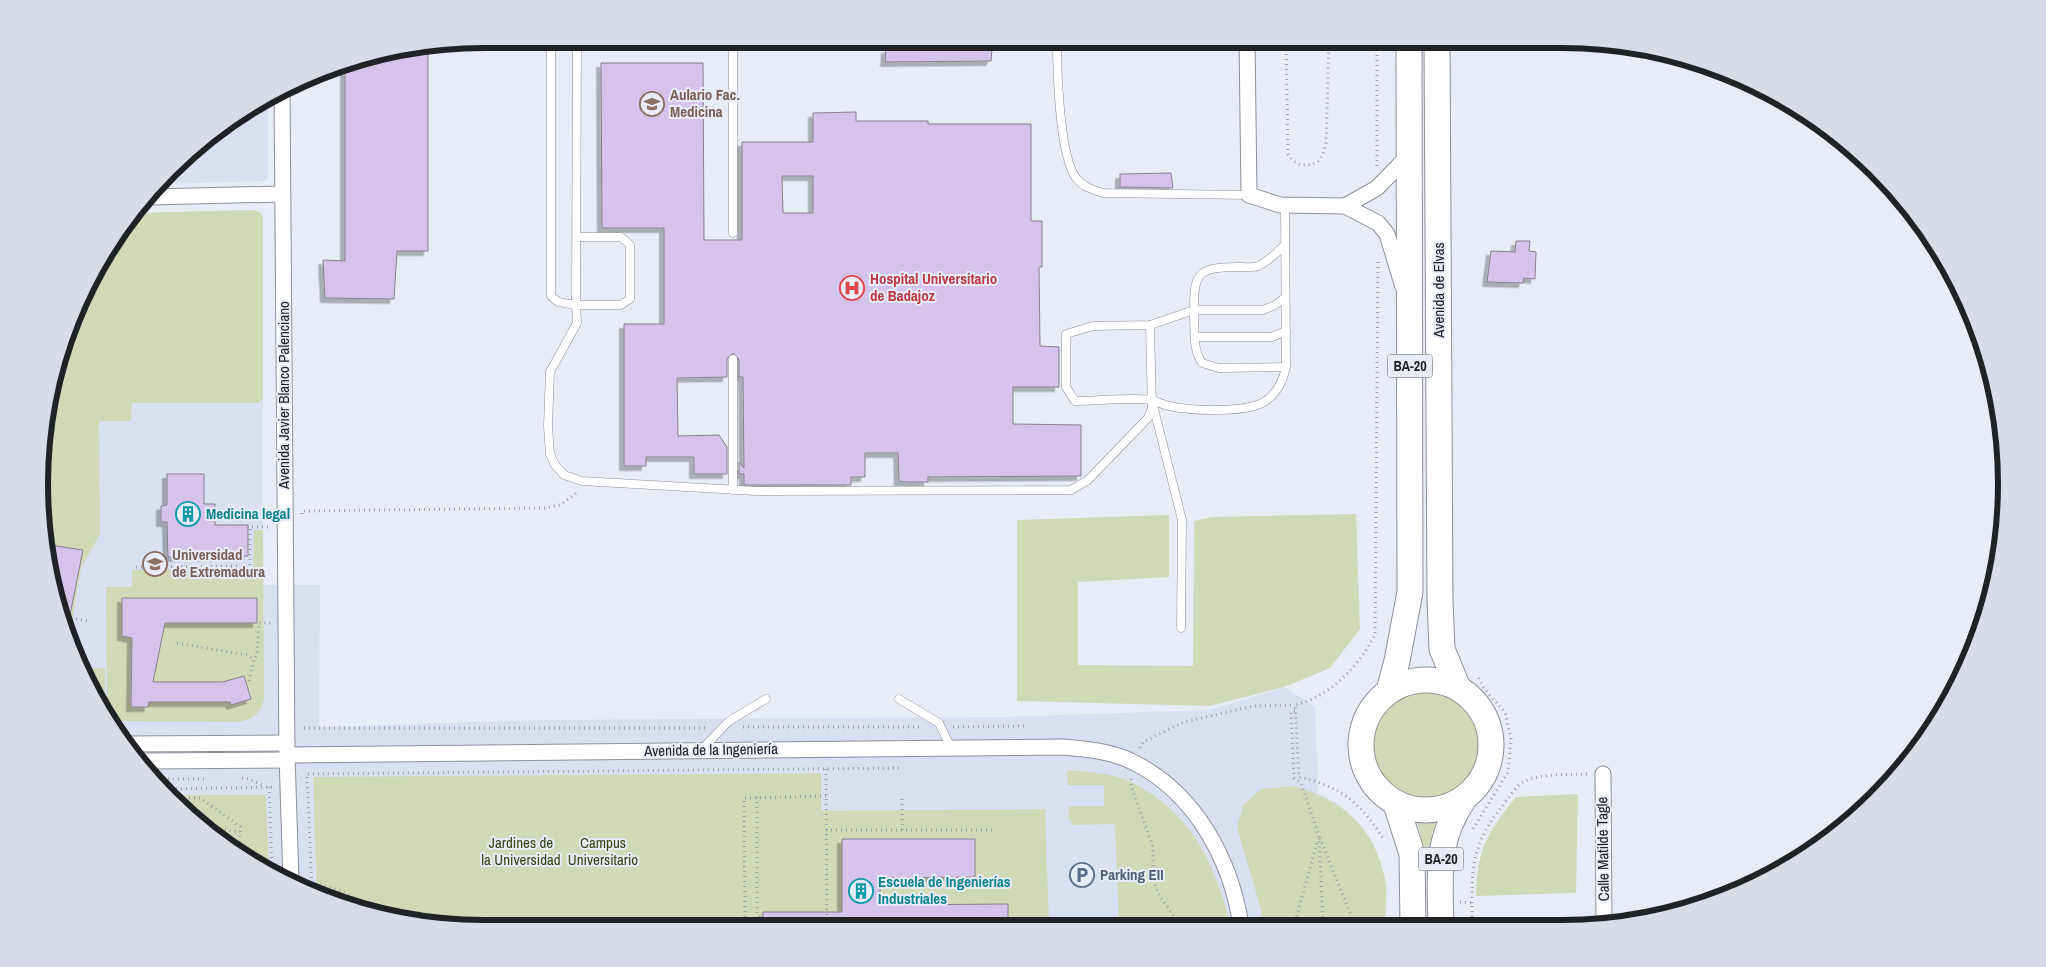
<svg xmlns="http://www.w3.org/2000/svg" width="2046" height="967" viewBox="0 0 2046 967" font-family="'Archivo Narrow',sans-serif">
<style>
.built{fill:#d8e0f1}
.green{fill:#d2d9b7}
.building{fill:#d6c3ec;stroke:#85818a;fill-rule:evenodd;filter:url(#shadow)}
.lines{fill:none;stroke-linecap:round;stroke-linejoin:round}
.service-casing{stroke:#8c909a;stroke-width:9}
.minor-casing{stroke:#8c909a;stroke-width:17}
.trunk-casing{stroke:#8c909a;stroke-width:27}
.path{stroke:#9ca0a8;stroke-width:3;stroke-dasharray:1 4;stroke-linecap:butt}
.service{stroke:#fff;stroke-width:8}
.minor{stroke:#fff;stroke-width:15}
.trunk{stroke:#fff;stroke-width:25}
.labels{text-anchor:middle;stroke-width:4;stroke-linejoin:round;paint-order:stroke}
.shield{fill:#e7ecf7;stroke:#5c5f65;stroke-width:1}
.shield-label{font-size:14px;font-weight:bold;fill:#202226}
.education-label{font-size:15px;font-weight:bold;fill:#785e54;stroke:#e7ecf7;text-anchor:start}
.health-label{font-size:15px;font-weight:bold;fill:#be3a42;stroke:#e7ecf7;text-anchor:start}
.street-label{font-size:15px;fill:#202226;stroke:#e7ecf7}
.culture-label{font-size:15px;font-weight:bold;fill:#0d838f;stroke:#e7ecf7;text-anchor:start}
.park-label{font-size:15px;fill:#39400e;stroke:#e7ecf7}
.service-label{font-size:15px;font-weight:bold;fill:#4e5e75;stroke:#e7ecf7;text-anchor:start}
.rim{fill:none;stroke:#202226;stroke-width:6}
</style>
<defs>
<filter id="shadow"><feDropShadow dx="-4.5" dy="4.5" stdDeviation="0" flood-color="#0004"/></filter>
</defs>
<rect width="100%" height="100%" fill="#e7ecf7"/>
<g class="built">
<path d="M268,95v82l-3,4 -104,3 29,-35z"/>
<path d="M253,210l7,2 3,5v368h57l-1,142 223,-7 463,-3 205,-7 75,-23 30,20 3,86 22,12 24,24 10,16 11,35v45l-902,3 -86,-8 -83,-25 -124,-77 -92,-112 -36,-79 -19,-85 4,-145 51,-136 40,-48z"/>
</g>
<g class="green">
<path d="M253,210l7,2 3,5v181l-5,5h-126l-1,18h-32l1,113 -19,34 -12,72 -7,-13 -19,-85 4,-145 51,-136 40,-48z"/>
<path d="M1356,514l4,115 -30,39 -46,19 -74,19 -193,-5v-181l152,-5v62l-91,5v83l115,1 1,-145 18,-4z"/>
<path d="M254,530h9l1,167c-2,16 -10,22 -25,25l-128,-1 -4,-5 -1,-129h26v-17l121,-1z"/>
<path d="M93,668h12v46l-7,-8 -11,-25z"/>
<circle cx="1427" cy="744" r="54"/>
<path d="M1067,770c21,2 45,3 64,12 62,31 83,81 100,144h-112l-4,-102 -42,1 -5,-8 1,-11h35v-21h-36z"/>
<path d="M821,773v38l224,-2 4,117 -566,2 -86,-8 -80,-24 -4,-119z"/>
<path d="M1293,786c50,14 81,41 92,93 3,14 0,32 0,46l-123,1 -1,-17 -24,-81 6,-23 18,-16z"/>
<path d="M1578,794l-2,99 -100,3c1,-47 11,-63 40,-99z"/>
<path d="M172,795h94l3,72 -79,-49z"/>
<path d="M1437,820l-5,13 -2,37h-8l1,-24 -6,-25z"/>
</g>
<g class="building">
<path d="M428,48v203h-31l-3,48 -69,-1 -2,-38 22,1v-199z"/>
<path d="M886,49l70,-1 36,1 -1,12 -106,1z"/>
<path d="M601,63h102l1,177h38v-98h71v-29l43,-1v9h72v3h103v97h11v46h-3l1,79 19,1v40h-46v37l68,1v51l-153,1v5h-21l-8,-1 -1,-28h-33v24h-14v8h-107v-11h-5v-12l5,6 -1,-91h-4v-18l-6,-6 -6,6v18l-50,1 1,58 41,-1 8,12v27h-33v-17h-48v9h-22v-142h40v-96h-62zM782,176h31v37h-30z"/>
<path d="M1171,173l2,15 -53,-1v-13z"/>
<path d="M1516,241h14l-1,10 7,1 -1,27 -11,-1 -1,5 -36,-1 4,-31 24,1z"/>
<path d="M167,474h37v30h11v21h33v31l-80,1 -1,-35h-6v-16l6,-1z"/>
<path d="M43,544l40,6 -17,85 -4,-8z"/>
<path d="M122,598h135v25h-92l-12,59h70l21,-6 7,23 -20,6 -1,-3h-81l-1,5h-17l1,-69 -10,-2z"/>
<path d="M842,839h133v38l-95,1v27l128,-1v22l-245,1v-15h79z"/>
</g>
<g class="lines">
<defs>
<g id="service">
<path d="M556,39l-5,12v245l7,6 18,3 1,-266"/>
<path d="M733,39v194"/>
<path d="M744,39l254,4c19,4 33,4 51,-4"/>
<path d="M1057,39c0,29 2,116 19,139 7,9 17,12 27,15l146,2"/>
<path d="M577,237h44l9,8v54l-9,6h-45l1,18 -27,49 -2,54 2,28 5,11 9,10 18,6 174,10 315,-1 17,-10 60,-62 4,-10 -2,-83"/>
<path d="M1285,245c-8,7 -16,16 -27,21 -6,2 -14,1 -20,1 -45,0 -44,9 -44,51 1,16 -1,32 8,45l17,5 67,-1"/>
<path d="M1285,298l-10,7 -12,5h-69l-44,15 -57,1 -27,8v53l9,14c23,0 53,-4 76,-1 6,1 12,5 18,6 23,5 76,7 95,-4 13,-8 19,-21 22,-35l-1,-162"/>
<path d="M1195,337h77l14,-6"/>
<path d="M733,359v131"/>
<path d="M1153,405l29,115 -1,108"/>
<path d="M899,699l40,24 12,25"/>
<path d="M701,750l28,-29 37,-22"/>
</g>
<g id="minor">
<path d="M1247,39l2,156 31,10 65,1"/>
<path d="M282,89l5,666 4,126"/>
<path d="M151,197l131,-3"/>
<path d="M1403,287l-16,-53 -9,-11 -33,-17 32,-18 32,-33"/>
<path d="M129,744l158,-1"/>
<path d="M287,755l775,-8c24,2 49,4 71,15 62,31 98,97 108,164"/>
<path d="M144,761l143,-1"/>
<path d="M1603,774l1,150"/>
</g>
<g id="trunk">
<path d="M1437,39l3,562 2,48 16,39"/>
<circle cx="1426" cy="745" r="65"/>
<path d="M1389,691l8,-30 13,-69 -1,-553"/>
<path d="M1396,804l16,50 1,71"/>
<path d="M1441,925c-1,-47 -6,-85 23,-126"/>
</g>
</defs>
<use href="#service" class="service-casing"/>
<use href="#minor" class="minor-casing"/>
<use href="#trunk" class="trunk-casing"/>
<g class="path">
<path d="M1286,39l2,115c8,13 17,13 30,8l5,-8 3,-11 3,-104"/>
<path d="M1377,166v-127"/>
<path d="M1378,262l-3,373c-17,32 -44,61 -80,70l4,72c42,9 63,27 85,63"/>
<path d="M302,514v-3l243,-3 15,-3 18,-13"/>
<path d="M136,567l114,-1v-39h22"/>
<path d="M71,618l17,3"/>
<path d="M177,643l70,12 7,4"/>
<path d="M249,681l5,-22 3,-4 2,-32h12"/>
<path d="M1295,711l-4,1 3,66 7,5 18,53 4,89"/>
<path d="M743,727h179"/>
<path d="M953,727l73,-1"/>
<path d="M304,728h403"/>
<path d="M1140,748l3,-6 41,-20 70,-16 41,-1"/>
<path d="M826,769l1,158"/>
<path d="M242,778l7,1 15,7"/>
<path d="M158,779h47"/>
<path d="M1131,779v7l22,61v32l6,16 22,31"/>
<path d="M269,787l3,82"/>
<path d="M166,789l107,-2"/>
<path d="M757,797v130"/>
<path d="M174,798h26l41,29 -3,20"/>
<path d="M205,827l35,5"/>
<path d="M1473,829l35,-57 3,-33 -6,-27 -20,-22 -8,-15"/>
<path d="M826,830h167"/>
<path d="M902,830v-35"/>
<path d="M1320,838l30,75 2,12"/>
<path d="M310,883c21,4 48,11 62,29"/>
<path d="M312,893l-5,-119 595,-6"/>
<path d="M1460,902l12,1v22"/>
<path d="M1472,903c-1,-47 6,-67 35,-103 5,-7 11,-16 18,-19 19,-8 42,-6 62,-7"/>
<path d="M1294,926l24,-87"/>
<path d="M745,927l-1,-129 82,-2"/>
</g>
<use href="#service" class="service"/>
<use href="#minor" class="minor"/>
<use href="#trunk" class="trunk"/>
</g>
<defs>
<symbol id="university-ring" viewBox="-11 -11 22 22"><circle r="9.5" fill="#e7ecf7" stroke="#8d6e63" stroke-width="1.5"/><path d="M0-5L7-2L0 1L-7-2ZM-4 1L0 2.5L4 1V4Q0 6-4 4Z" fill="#8d6e63"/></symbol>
<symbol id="hospital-ring" viewBox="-11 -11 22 22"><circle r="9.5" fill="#e7ecf7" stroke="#e0444e" stroke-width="1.5"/><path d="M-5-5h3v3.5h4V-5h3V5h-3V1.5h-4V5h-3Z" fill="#e0444e"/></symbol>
<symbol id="building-ring" viewBox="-11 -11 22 22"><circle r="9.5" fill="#e7ecf7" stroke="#0f9aa8" stroke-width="1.5"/><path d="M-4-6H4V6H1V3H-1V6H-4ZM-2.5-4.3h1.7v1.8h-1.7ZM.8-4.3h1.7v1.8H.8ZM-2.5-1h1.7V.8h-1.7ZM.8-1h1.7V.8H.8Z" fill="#0f9aa8"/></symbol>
<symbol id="parking-ring" viewBox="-11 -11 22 22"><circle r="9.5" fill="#e7ecf7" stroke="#5c6f8a" stroke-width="1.5"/><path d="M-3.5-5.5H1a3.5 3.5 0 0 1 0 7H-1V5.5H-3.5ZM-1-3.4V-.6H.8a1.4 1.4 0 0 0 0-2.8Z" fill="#5c6f8a"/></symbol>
</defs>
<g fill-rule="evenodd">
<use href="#university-ring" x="638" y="90" width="28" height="28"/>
<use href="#hospital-ring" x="838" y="274" width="28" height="28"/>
<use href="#building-ring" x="174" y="500" width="28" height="28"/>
<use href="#university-ring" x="141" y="550" width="28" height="28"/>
<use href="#parking-ring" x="1068" y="861" width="28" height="28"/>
<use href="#building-ring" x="847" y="877" width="28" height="28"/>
</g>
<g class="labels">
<g class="shield">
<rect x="1387.5" y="354.5" width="45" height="23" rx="4"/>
<rect x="1418.5" y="847.5" width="45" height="23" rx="4"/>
</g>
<g class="shield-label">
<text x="1410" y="371">BA-20</text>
<text x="1441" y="864">BA-20</text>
</g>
<g class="education-label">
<text x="670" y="100">Aulario Fac.<tspan x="670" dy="17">Medicina</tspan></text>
<text x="172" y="560">Universidad<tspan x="172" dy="17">de Extremadura</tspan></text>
</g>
<g class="health-label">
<text x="870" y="284">Hospital Universitario<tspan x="870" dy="17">de Badajoz</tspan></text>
</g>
<g class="street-label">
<text transform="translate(1439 290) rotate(-90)" y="5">Avenida de Elvas</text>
<text transform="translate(284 395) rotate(-90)" y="5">Avenida Javier Blanco Palenciano</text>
<text transform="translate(711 750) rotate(-1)" y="5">Avenida de la Ingeniería</text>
<text transform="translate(1603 849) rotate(-91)" y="5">Calle Matilde Tagle</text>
</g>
<g class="culture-label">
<text x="206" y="519">Medicina legal</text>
<text x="878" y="887">Escuela de Ingenierías<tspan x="878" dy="17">Industriales</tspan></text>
</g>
<g class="park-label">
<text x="521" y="848">Jardines de<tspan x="521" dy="17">la Universidad</tspan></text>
<text x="603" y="848">Campus<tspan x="603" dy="17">Universitario</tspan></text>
</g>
<g class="service-label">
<text x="1100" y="880">Parking EII</text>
</g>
</g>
<path d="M0 0H2046V967H0ZM484 48H1562A436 436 0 0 1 1998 484V484A436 436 0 0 1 1562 920H484A436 436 0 0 1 48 484V484A436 436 0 0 1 484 48Z" fill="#d7dce6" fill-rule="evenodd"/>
<path class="rim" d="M484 48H1562A436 436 0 0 1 1998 484V484A436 436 0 0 1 1562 920H484A436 436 0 0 1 48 484V484A436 436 0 0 1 484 48Z"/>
</svg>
